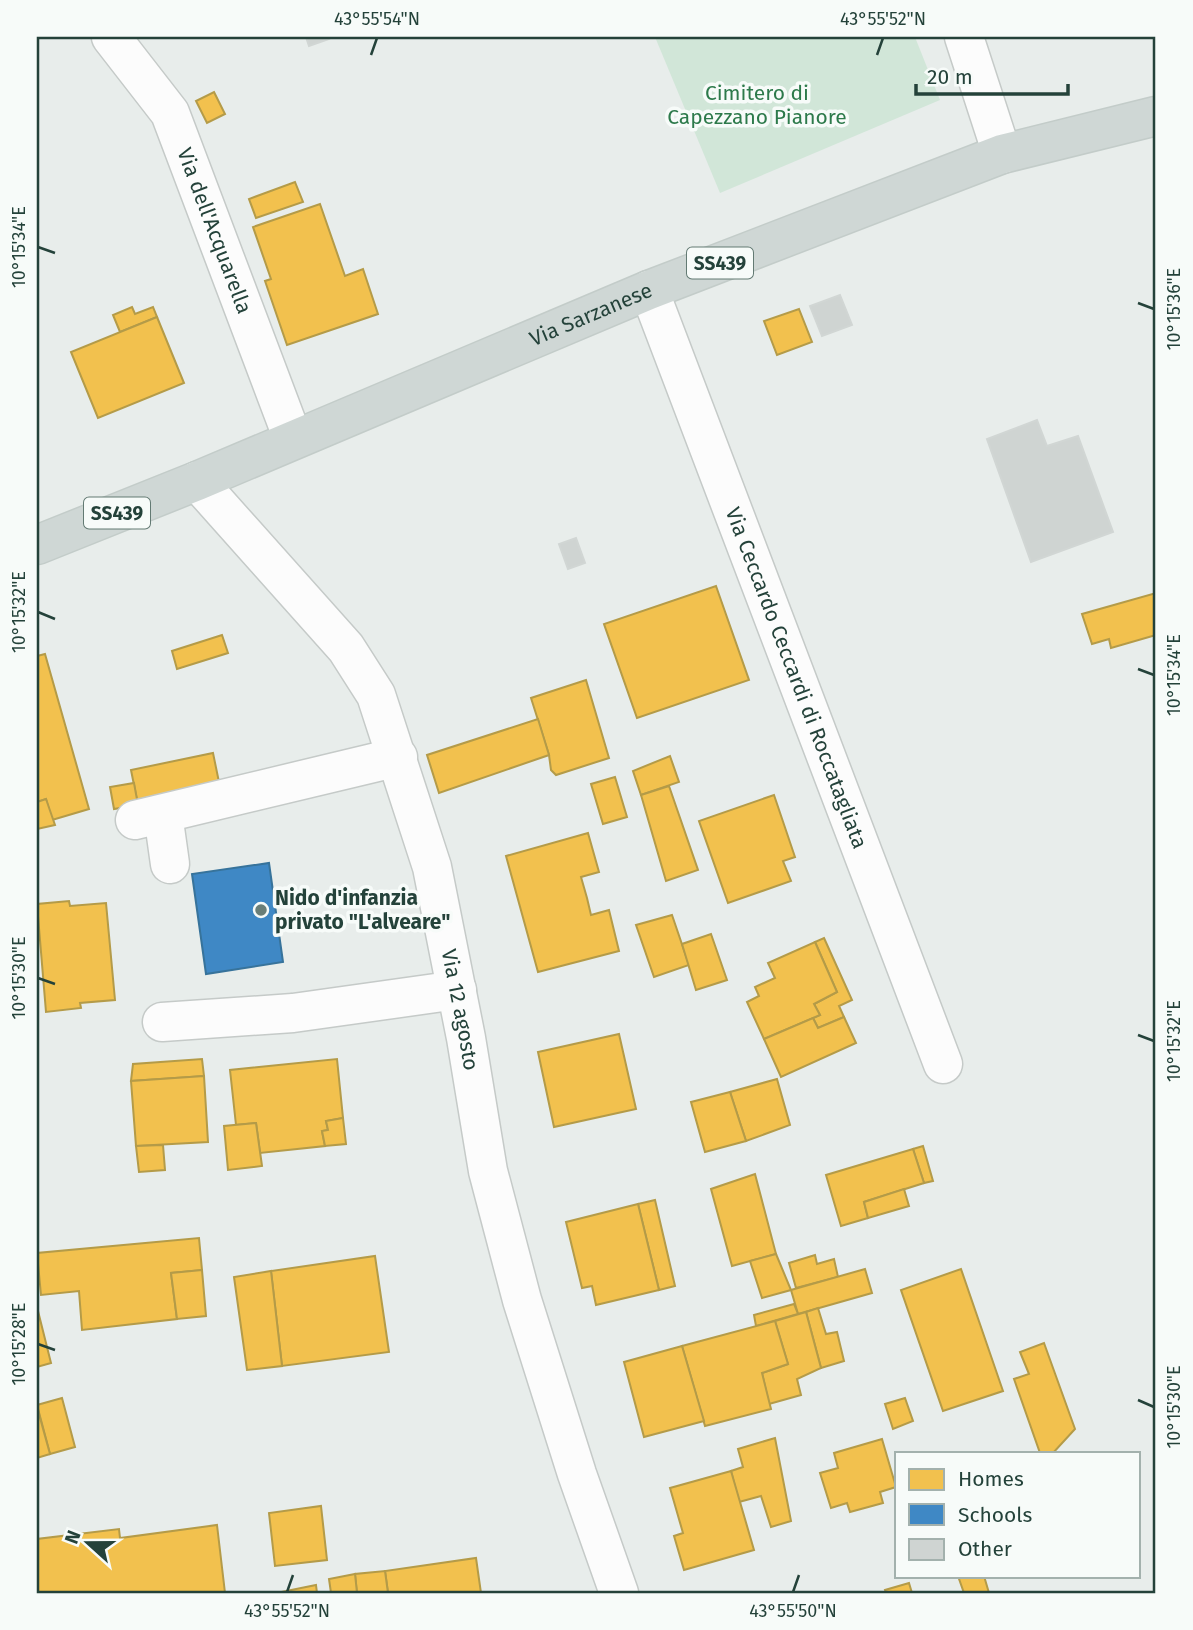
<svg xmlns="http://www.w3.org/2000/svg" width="1193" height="1630" viewBox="0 0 1193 1630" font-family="'Fira Sans',sans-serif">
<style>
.green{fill:#d1e6d8}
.homes{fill:#f2c14e;stroke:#b49b48;stroke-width:2}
.schools{fill:#3f88c5;stroke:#37739b;stroke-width:2}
.building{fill:#cfd4d2;stroke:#d1d6d4;stroke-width:2}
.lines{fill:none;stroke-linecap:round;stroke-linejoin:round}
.minor-casing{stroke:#c5cac8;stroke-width:41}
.primary-casing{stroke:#c3ccc9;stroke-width:41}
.minor{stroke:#fcfcfc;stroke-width:38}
.primary{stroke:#cfd7d5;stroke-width:38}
.ticks{fill:none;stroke:#24423a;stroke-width:2.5}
.poi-dot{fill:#697e78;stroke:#f7fbf9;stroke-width:2.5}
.labels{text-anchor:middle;stroke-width:7;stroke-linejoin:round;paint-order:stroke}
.shield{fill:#f7fbf9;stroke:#637a73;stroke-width:2}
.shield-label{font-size:19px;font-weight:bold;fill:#24423a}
.park-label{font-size:21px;fill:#2d7a4b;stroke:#f7fbf9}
.street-label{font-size:21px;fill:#24423a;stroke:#f7fbf9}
.poi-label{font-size:21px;font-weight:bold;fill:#24423a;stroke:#f7fbf9;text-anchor:start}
.neatline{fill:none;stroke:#24423a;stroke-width:2.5}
.ticks-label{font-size:18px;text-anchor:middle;fill:#24423a}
</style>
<rect width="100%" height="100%" fill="#e8edeb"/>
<path class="green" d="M655,37h260l25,63 -220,93z"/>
<g class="homes">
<path d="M214,92l11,22 -18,9 -11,-22z"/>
<path d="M295,182l8,20 -47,16 -7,-19z"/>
<path d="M320,204l25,72 18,-7 15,45 -91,31 -22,-64 6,-2 -18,-52z"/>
<path d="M132,307l3,7 18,-7 4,10 -37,15 -7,-17z"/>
<path d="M799,309l13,33 -35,13 -13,-34z"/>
<path d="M157,317l27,66 -86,35 -27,-66z"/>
<path d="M716,586l33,94 -112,38 -33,-94z"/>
<path d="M1156,593v42l-45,13 -2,-9 -17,5 -10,-30z"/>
<path d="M222,635l6,18 -51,16 -5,-18z"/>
<path d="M45,654l44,155 -37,11 -6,-21 -9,3v-146z"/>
<path d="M586,680l23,78 -53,17 -5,-5 -2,-15 -18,-57z"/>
<path d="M538,719l11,36 -110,38 -12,-38z"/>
<path d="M213,753l7,34 -82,18 -7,-35z"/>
<path d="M670,756l9,26 -38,13 -8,-24z"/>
<path d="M615,777l12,40 -24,7 -12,-40z"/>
<path d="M134,783l4,22 -24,4 -4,-22z"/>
<path d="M669,786l29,84 -32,11 -25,-86z"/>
<path d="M774,795l21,62 -12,4 8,20 -63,22 -29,-82z"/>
<path d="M46,799l9,26 -18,4v-27z"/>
<path d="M588,833l11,39 -18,5 6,21 4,17 18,-5 10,41 -81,21 -32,-116z"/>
<path d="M69,901l1,5 36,-3 9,97 -35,3 1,5 -35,4 -9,-108z"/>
<path d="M672,915l17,50 -35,12 -18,-52z"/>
<path d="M711,934l16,46 -31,10 -14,-46z"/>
<path d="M824,938l28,62 -13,6 5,11 -26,11 -5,-10 7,-3 -6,-11 23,-12 -22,-50z"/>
<path d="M815,942l22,50 -23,12 6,11 -56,24 -17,-37 12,-6 -4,-9 20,-9 -7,-15z"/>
<path d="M844,1017l12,26 -75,34 -17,-38 49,-21 5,10z"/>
<path d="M619,1034l17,75 -82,18 -16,-75z"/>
<path d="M202,1059l2,17 -73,5 2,-17z"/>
<path d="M337,1059l6,59 -17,3 2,9 -6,1 3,15 -65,7 -4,-30 -20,2 -6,-55z"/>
<path d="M204,1076l4,66 -72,4 -5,-65z"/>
<path d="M777,1079l13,46 -44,16 -16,-49z"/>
<path d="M730,1092l16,49 -41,11 -14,-50z"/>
<path d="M343,1118l3,26 -21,2 -3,-15 6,-1 -2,-9z"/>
<path d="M256,1123l6,43 -34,4 -4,-44z"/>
<path d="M163,1145l2,25 -26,2 -3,-26z"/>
<path d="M923,1146l10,35 -9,2 -11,-34z"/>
<path d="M913,1149l11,34 -60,19 4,16 -27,8 -15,-51z"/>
<path d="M755,1174l21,80 -44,12 -21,-77z"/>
<path d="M904,1189l5,17 -41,12 -4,-16z"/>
<path d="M655,1200l20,86 -16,4 -21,-86z"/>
<path d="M638,1204l21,86 -63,15 -4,-19 -10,2 -16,-66z"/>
<path d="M199,1238l3,32 -31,3 6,46 -95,11 -3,-39 -38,4 -4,-42z"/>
<path d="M776,1254l15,36 -29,8 -12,-37z"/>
<path d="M815,1255l2,9 17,-5 4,18 -42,11 -7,-25z"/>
<path d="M375,1256l14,96 -107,14 -11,-95z"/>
<path d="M865,1269l7,24 -74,21 -7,-24z"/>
<path d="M961,1269l42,122 -60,20 -42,-121z"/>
<path d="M202,1270l4,46 -29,3 -6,-46z"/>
<path d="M271,1271l11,95 -35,4 -13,-93z"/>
<path d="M794,1304l4,10 -42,12 -2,-11z"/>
<path d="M37,1307l14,56 -14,4z"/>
<path d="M818,1308l8,26 11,-2 7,29 -23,7 -15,-56z"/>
<path d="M806,1312l15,56 -24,11 4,16 -32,9 -7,-31 26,-9 -13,-43z"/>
<path d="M775,1321l13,43 -26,9 9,36 -66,17 -23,-80z"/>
<path d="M1044,1343l31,86 -22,24h-13l-26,-74 15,-5 -9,-22z"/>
<path d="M682,1346l22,75 -60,16 -20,-75z"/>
<path d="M62,1398l13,49 -25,7 -13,-49z"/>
<path d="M905,1398l8,23 -20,8 -8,-25z"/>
<path d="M37,1407l13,47 -13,4z"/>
<path d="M775,1438l16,83 -20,6 -10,-31 -22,6 -8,-31 12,-4 -5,-18z"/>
<path d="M882,1439l14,48 -16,5 3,11 -33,9 -3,-9 -16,5 -11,-35 18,-5 -4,-15z"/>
<path d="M731,1471l23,79 -70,20 -10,-34 9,-3 -13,-45z"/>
<path d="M321,1506l6,54 -52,6 -6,-53z"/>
<path d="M217,1525l8,68h-188v-54l82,-10 1,9z"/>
<path d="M476,1558l5,35h-93l-3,-22z"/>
<path d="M385,1571l3,22h-31l-2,-19z"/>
<path d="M355,1574l2,19h-26l-2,-14z"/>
<path d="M958,1576h26l5,17h-25z"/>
<path d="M909,1583l3,10h-26l-1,-3z"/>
<path d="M316,1585l1,8h-36v-1z"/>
</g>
<path class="schools" d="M269,863l14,99 -77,12 -14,-100z"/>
<g class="building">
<path d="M306,37h22l1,2 -20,7z"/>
<path d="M840,295l12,30 -30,11 -12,-30z"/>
<path d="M1037,420l10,26 31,-10 35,96 -82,30 -44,-123z"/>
<path d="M576,538l9,25 -17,6 -9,-25z"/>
</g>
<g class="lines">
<defs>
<g id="minor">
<path id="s1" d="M111,37l59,76 123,326"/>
<path d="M964,37l38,117"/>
<path id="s2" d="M649,290l294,774"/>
<path id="s3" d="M197,481l149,167 30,47 56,172 34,171 22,133 34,129 55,174 42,119"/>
<path d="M163,814l7,50"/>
<path d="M135,820l263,-63"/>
<path d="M162,1022l131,-9 164,-23"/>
</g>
<g id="primary">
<path id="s4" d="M37,545l160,-64 452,-191 353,-136 154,-38"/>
</g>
</defs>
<use href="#minor" class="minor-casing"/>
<use href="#primary" class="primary-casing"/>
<use href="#minor" class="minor"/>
<use href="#primary" class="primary"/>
</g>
<path class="ticks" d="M371,55l6,-17M877,55l6,-17M38,247l17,6M1138,303l16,6M38,612l17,7M1138,669l16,6M38,978l17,6M1138,1035l16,6M38,1344l17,6M1138,1400l16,7M287,1592l6,-17M793,1592l6,-17"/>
<circle class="poi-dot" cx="261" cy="910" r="7"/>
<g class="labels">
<g class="shield">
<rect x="687" y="247.5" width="66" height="31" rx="5"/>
<rect x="84" y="497.5" width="66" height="31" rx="5"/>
</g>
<g class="shield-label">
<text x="720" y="270">SS439</text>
<text x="117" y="520">SS439</text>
</g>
<g class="park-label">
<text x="757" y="100">Cimitero di<tspan x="757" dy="24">Capezzano Pianore</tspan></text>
</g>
<g class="street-label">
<text dy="7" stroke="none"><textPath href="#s1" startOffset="222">Via dell'Acquarella</textPath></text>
<text dy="7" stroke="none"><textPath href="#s4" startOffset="600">Via Sarzanese</textPath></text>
<text dy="7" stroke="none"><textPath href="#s2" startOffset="415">Via Ceccardo Ceccardi di Roccatagliata</textPath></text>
<text dy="7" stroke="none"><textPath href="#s3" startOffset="606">Via 12 agosto</textPath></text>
</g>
<g class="poi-label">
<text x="275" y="905">Nido d'infanzia<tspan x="275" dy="24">privato "L'alveare"</tspan></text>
</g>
</g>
<rect width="1193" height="1630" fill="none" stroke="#f7fbf9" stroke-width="77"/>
<rect x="895" y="1452" width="245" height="126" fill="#f7fbf9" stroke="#a3b1ad" stroke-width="2"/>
<rect x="909" y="1469" width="35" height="21" fill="#f2c14e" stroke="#a3b1ad" stroke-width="2"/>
<text x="958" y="1486" font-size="21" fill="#24423a">Homes</text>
<rect x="909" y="1504" width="35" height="21" fill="#3f88c5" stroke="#a3b1ad" stroke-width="2"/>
<text x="958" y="1522" font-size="21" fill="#24423a">Schools</text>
<rect x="909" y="1539" width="35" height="21" fill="#cfd4d2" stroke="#a3b1ad" stroke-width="2"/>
<text x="958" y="1556" font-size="21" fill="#24423a">Other</text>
<g transform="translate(88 1543) rotate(291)" stroke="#f7fbf9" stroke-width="5" paint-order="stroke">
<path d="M0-5L12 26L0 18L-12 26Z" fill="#24423a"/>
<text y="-10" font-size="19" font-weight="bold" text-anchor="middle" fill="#24423a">N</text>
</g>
<path d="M916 84v10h152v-10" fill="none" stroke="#24423a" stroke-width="3.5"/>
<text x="927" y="84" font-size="21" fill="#24423a" stroke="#f7fbf9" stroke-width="5" paint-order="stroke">20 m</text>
<rect x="38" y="38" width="1116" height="1554" class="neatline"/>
<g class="ticks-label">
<text x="377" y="25">43°55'54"N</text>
<text x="883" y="25">43°55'52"N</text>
<text transform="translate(19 247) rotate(-90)" y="6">10°15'34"E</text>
<text transform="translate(1174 309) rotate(-90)" y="6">10°15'36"E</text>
<text transform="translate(19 612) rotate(-90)" y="6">10°15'32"E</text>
<text transform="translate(1174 675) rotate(-90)" y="6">10°15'34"E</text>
<text transform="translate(19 978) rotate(-90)" y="6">10°15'30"E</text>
<text transform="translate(1174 1041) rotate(-90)" y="6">10°15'32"E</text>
<text transform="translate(19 1344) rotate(-90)" y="6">10°15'28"E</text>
<text transform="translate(1174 1407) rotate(-90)" y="6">10°15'30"E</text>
<text x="287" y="1617">43°55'52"N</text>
<text x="793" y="1617">43°55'50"N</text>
</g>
</svg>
